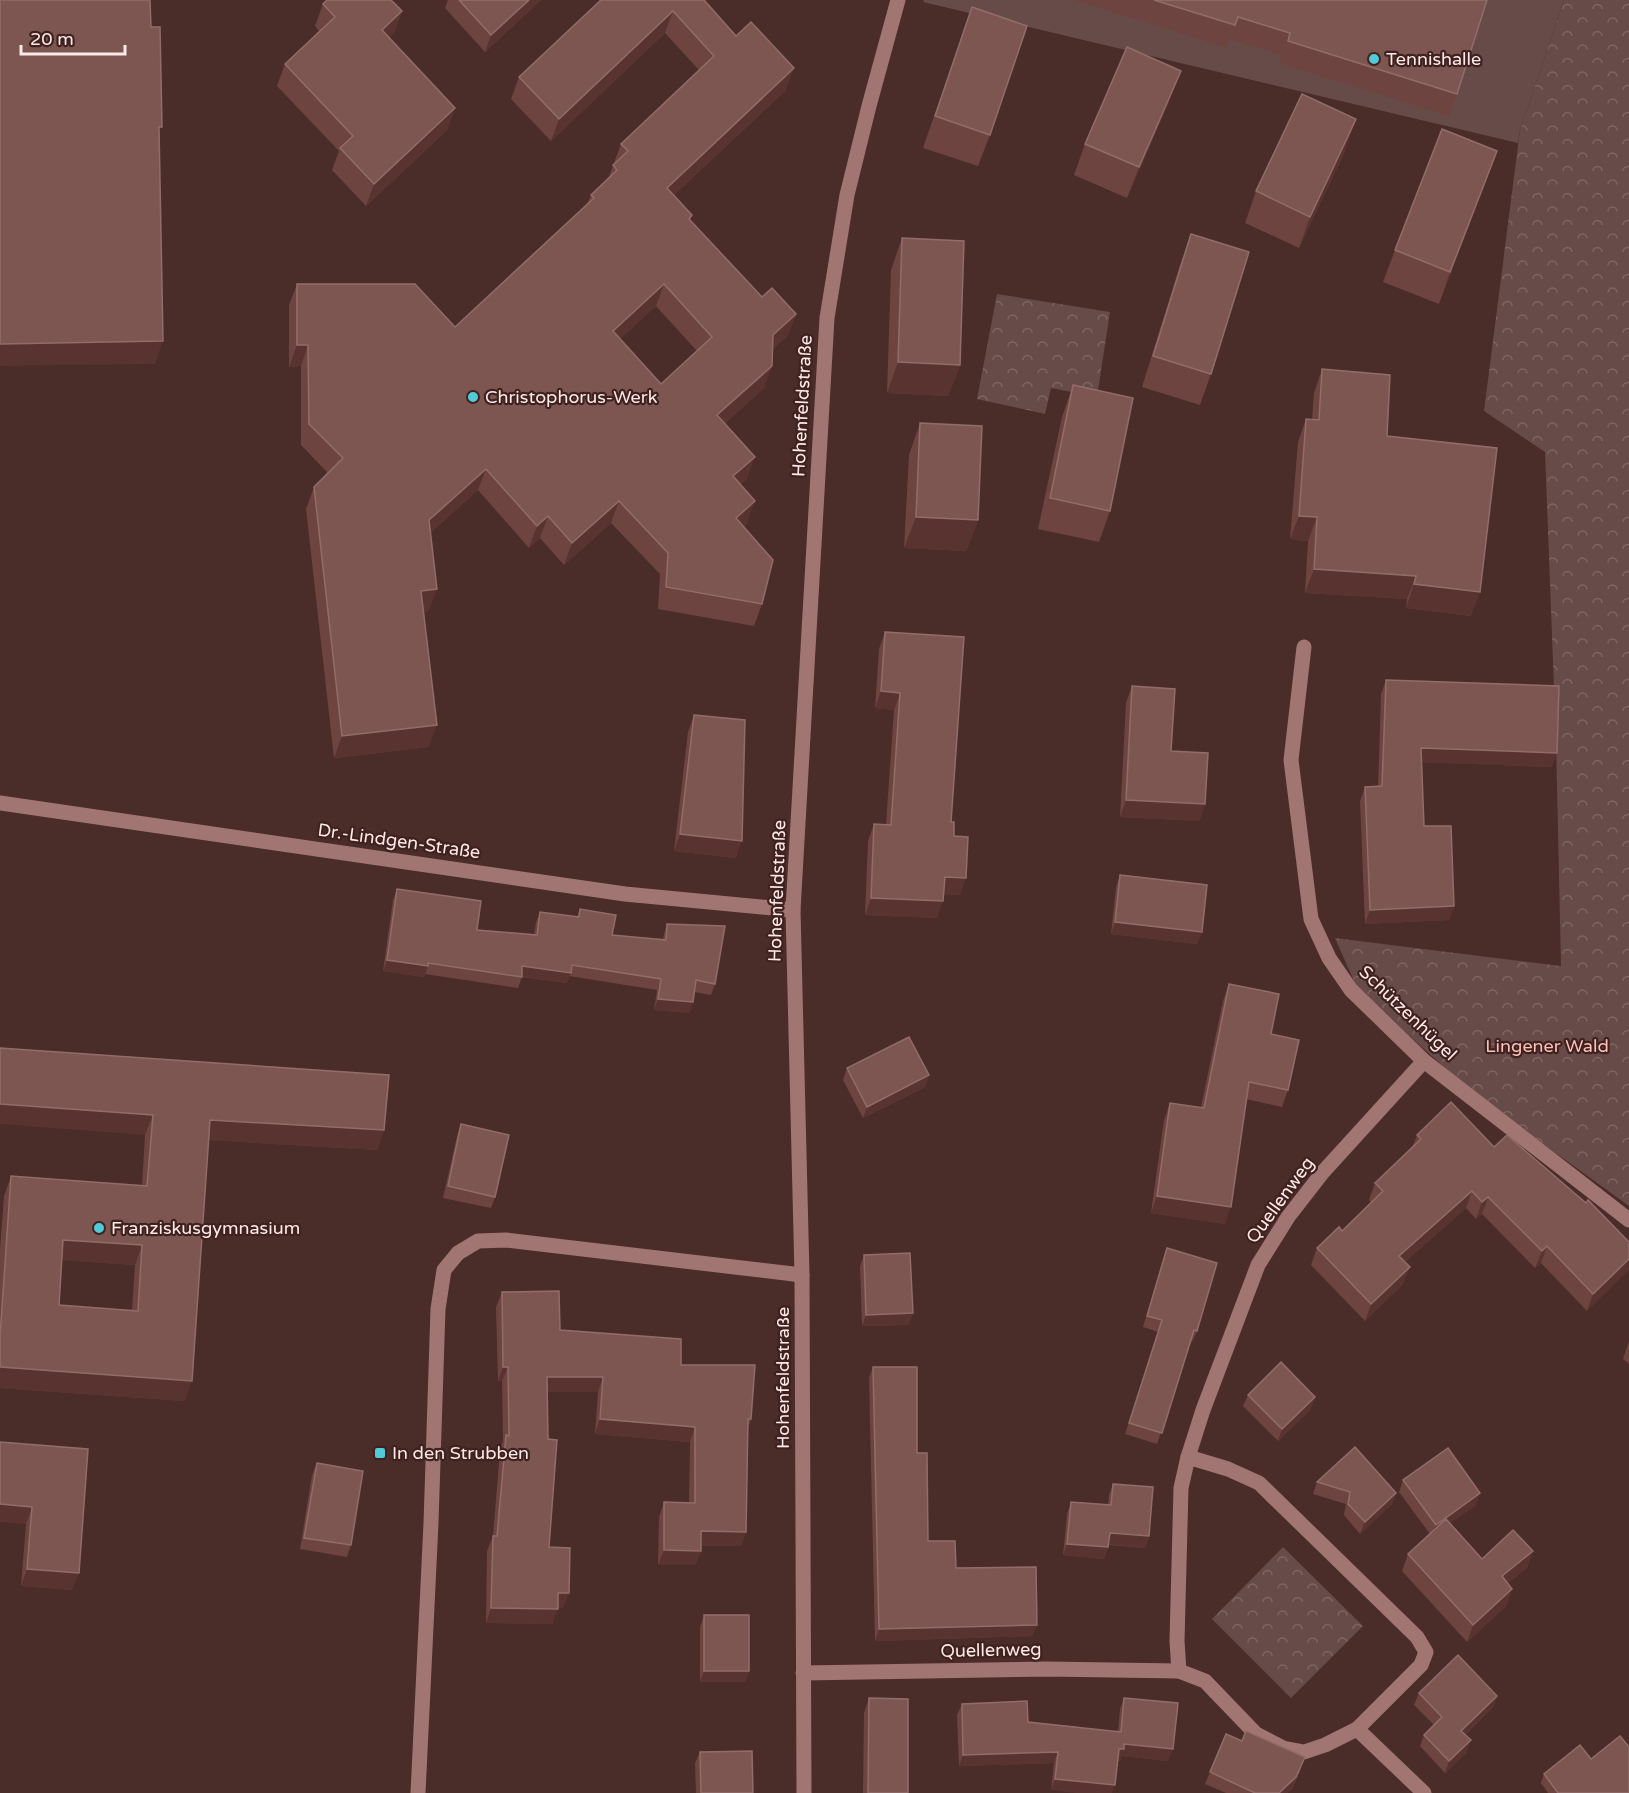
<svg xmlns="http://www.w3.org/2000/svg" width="1629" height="1793" viewBox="0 0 1629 1793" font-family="'Varela Round',sans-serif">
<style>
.forest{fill:url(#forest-crowns)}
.pitch{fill:#674b48}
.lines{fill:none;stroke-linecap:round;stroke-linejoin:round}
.minor{stroke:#a17672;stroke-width:15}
.wall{fill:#6e4441;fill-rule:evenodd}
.shaded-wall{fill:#593330}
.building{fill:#7d5652;stroke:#916d6a;stroke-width:1.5;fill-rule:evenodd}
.poi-dot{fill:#52cbd9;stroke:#3f221f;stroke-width:2}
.labels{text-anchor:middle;stroke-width:4.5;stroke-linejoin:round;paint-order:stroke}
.poi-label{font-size:18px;fill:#fde9e7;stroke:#3f221f;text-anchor:start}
.street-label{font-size:18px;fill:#fde9e7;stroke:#3f221f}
.park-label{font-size:18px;fill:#fec0b9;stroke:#3f221f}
</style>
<defs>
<pattern id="forest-crowns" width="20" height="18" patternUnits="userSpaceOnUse" patternTransform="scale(1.5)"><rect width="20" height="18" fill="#674b48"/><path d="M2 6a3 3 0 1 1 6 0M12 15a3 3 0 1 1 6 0" fill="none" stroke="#7e6562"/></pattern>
</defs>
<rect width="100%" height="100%" fill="#4a2c29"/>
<g class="forest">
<path d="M1564,0h65v1206l-156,-113 -115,-103 -23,-52 226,28 -5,-226 -11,-288 -61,-41 36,-281z"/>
<path d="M997,294l113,18 -13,85 -46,-9 -6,26 -68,-15z"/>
<path d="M1283,1547l80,79 -72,72 -79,-79z"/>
</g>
<path class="pitch" d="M924,0h640l-44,130 -2,13 -595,-141z"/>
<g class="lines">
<g class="minor">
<path d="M1304,647l-13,113 20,159 18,39 22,32 73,71 205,159"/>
<path d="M0,803l625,91 168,16"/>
<path d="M1188,1457l40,12 31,14 158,154 9,15 -5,13 -64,64"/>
<path d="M1179,1671l-2,-30 4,-153 7,-31 15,-47 55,-145 30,-48 35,-45 101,-111"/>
<path d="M803,1673l243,-4 133,2 26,10 51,53 27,14 21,4 21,-7 32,-16 67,64"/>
<path d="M418,1793l13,-270 7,-214 6,-39 14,-17 20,-12 28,-1 296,35"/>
<path d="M804,1793l-2,-518 -9,-365 34,-592 20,-123 22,-89 29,-106"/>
</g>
</g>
<g class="wall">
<path d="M448,0h93l-56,52 -40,-44z"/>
<path d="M601,0h103l82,90 -112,105 18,20 -2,5 72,77 34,17 -8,21 -16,15 -8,38 -40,36 23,55 -7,6 7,38 -3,3 18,78 -8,22 -96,-17 2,-35 -49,-51 -47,42 -24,-27 -11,10 -51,-58 -48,43 -1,78 -6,1 6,135 -95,11 -28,-249 8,-22 14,-14 -27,-28v-79l-12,1v-62l8,-21 158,43 132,-123 4,-9 17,-16 13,-35 78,-74 -34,-37 -114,108 -40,-42 8,-22zM656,306l41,45 -36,33 -41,-45z"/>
<path d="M1075,0h412l-30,94 -8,22 -170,-53 3,-8 -52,-16 -3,9z"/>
<path d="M323,4l79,7 -8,22 -5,4 66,71 -8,22 -81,76 -34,-36 7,-19 -62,-65 8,-22 34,-33 -4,-5z"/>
<path d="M972,7l18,128 -12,31 -55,-18z"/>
<path d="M1169,102l-42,96 -53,-23 11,-31z"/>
<path d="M1345,151l-46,97 -54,-25 11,-32z"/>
<path d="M1497,151l-58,153 -56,-22 12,-32z"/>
<path d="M1191,234l20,140 -11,31 -58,-18 38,-122z"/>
<path d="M902,238l58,127 -12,31 -61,-3 4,-123z"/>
<path d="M1322,369l65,67 84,180 -65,-8 1,-9 -102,-6 3,-52 -18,-2 8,-97 8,-23h6l2,-26z"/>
<path d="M1073,385l37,126 -11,31 -61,-13 24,-112z"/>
<path d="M920,423l58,97 -12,31 -62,-3 5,-93z"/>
<path d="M885,632l66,190 3,14 6,59 -16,-1 -7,24 -72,-3 3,-74 6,-17h12l8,-114 -19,-2 4,-59z"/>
<path d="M1386,680l166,87 -131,-5 3,64 30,80 -5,14 -84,4 -5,-123 5,-14 13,-1 3,-92z"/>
<path d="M1132,686l39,65 34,53 -6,17 -79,-4 6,-114z"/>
<path d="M694,715l42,143 -62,-7 14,-119z"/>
<path d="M1120,875l77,69 -86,-10 5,-47z"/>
<path d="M397,889l80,41 57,5 2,-13 4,-10 37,5 3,-8 32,26 51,4 1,-5 3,-10 48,60 -4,11 -17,-3 -1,10 -4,11 -35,-3 3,-20 -88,-14 -2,7 -45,-6 -4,11 -93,-14 -1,3 -41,-6 10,-71z"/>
<path d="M1229,984l42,50 17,56 -6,17 -36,-8 -21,125 -74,-11 13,-93 6,-17 31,4 22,-106z"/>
<path d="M0,1048l384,82 -7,20 -169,-10 -23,261 -185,-13v-138l4,-54 7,-20 131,9 3,-50zM62,1260l73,5 -3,45 -73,-5z"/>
<path d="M847,1068l82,7 -4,12 -62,31 -20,-38z"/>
<path d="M461,1124l34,73 -4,11 -48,-10 14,-62z"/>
<path d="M1417,1135l77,12 135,95 -42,69 -46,-48 -6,5 -53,-54 -6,5 -10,-11 -61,54 -2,22 -38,37 -54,-56 6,-17 25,-17 29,-29 -2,-2 6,-17 37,-35z"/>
<path d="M1167,1248l30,83 -5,11h-1l-34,102 -32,-10 33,-102 -15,-5z"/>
<path d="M864,1255l45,70 -47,1 -2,-60z"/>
<path d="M502,1292l58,38 121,35 70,54 -3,10 -2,103 -5,14h-40v5l-6,14h-37l1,-48 5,-15 25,1 1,-61 -95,-8 3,-42h-51l2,155 14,61h-5l-6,16 -66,-1 1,-72 6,-15 7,-86 3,-9 -1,-60h-4l-2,-74z"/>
<path d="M1629,1341v23l-6,-5z"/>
<path d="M873,1367l44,86 11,88 28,27 81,57 -5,11 -157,5 -6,-263z"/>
<path d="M1248,1395l63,14 -33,32 -35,-35z"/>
<path d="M0,1442l72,148 -51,-4 5,-62z"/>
<path d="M317,1463l34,82 -4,12 -47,-8 12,-74z"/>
<path d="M1403,1480l73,25 -26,18 32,36 51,-8 -6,17 -19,15 4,6 -6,17 -39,36 -65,-71 6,-17 22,-20 -31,-42z"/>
<path d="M1317,1482l79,11 -4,11 -32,30 -16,-19 2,-11 -33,-10z"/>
<path d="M1113,1484l36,52 -4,12 -36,-3 -5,14 -41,-4 4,-41 4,-12 37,3 1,-10z"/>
<path d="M704,1615l45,56 -4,11h-45v-55z"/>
<path d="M1419,1693l78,3 -4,11 -28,28 2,17 -22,21 -25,-27 4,-11 10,-10 -20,-20z"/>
<path d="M869,1698l39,95h-45l1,-80z"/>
<path d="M1124,1698l44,63 -46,-5 -2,5h-2l-67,29 3,-27 -95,3 -2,-51 5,-11 66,18 90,10 2,-23z"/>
<path d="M700,1752l53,41h-57l-1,-30z"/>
<path d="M1591,1759l38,34h-81l-7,-10 3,-9z"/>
<path d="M1301,1769l-9,20 -5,4h-61l-21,-9 5,-12z"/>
</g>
<g class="shaded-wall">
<path d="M529,0h12l-56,52 6,-17z"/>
<path d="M402,11l-8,22 -20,19 8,-22z"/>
<path d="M673,11l-8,22 -114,108 8,-22z"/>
<path d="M794,68l-8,22 -127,119 8,-21z"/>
<path d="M1181,71l-12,31 -42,96 12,-31z"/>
<path d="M455,108l-8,22 -81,76 8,-22z"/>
<path d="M1356,119l-11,32 -46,97 11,-31z"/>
<path d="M1497,151l-11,31 -47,122 11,-32z"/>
<path d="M664,284l-8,22 -51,47 8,-22z"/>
<path d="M796,314l-8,21 -23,22 8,-22z"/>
<path d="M163,341l-8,23 -155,2v-22z"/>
<path d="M297,345h11l-7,21 -12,1z"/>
<path d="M898,362l62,3 -12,31 -61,-3z"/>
<path d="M772,366l-8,22 -55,49 8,-22z"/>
<path d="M755,457l-8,22 -22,19 8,-22z"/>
<path d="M486,469l-8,21 -57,51 8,-21z"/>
<path d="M619,501l-8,22 -47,42 8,-22z"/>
<path d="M755,501l-8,22 -19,17 8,-22z"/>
<path d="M548,516l-8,22 -11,10 8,-22z"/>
<path d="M1299,516l18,1 -9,24 -18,-2z"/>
<path d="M916,517l62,3 -12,31 -62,-3z"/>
<path d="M1314,569l102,7 -9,23 -102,-6z"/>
<path d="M1414,584l66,8 -9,24 -65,-8z"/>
<path d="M437,589l-8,22 -16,2 8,-22z"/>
<path d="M881,691l19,2 -6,17 -19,-2z"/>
<path d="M437,725l-8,22 -95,11 8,-22z"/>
<path d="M1421,748l136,5 -5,14 -136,-5z"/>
<path d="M1126,800l79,4 -6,17 -79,-4z"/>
<path d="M680,834l62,7 -6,17 -62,-7z"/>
<path d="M945,877l21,1 -6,17 -21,-1z"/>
<path d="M871,898l72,3 -6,17 -72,-3z"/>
<path d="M1454,906l-5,14 -84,4 5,-14z"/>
<path d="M1115,922l87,10 -5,12 -86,-10z"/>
<path d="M387,960l41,6 -4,11 -41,-6z"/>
<path d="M522,966l49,7 -4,10 -49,-7z"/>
<path d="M658,999l35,3 -4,11 -35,-3z"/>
<path d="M929,1075l-4,12 -62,31 4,-11z"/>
<path d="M0,1104l153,11 -8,20 -145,-11z"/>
<path d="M210,1120l174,10 -7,20 -174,-10z"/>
<path d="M1472,1191l-6,17 -73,65 6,-17z"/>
<path d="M1157,1196l74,11 -6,17 -74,-11z"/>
<path d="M1488,1197l-6,17 -6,5 6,-17z"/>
<path d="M63,1240l79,5 -7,20 -80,-5z"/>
<path d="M1547,1246l-6,17 -6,5 7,-17z"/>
<path d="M1629,1259v11l-42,41 6,-17z"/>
<path d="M1410,1267l-7,17 -38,37 6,-17z"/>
<path d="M913,1313l-4,12 -47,1 4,-11z"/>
<path d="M0,1367l192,14 -7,20 -185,-13z"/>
<path d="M503,1367h5l-6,14h-4z"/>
<path d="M547,1377h56l-5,15h-57z"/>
<path d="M1315,1397l-4,12 -33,32 4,-12z"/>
<path d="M600,1419l95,8 -5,15 -95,-8z"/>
<path d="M1396,1493l-4,11 -32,30 5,-12z"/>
<path d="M1480,1493l-4,12 -45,31 5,-11z"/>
<path d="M0,1504l32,3 -6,17 -26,-2z"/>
<path d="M701,1531l45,1 -5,14h-46z"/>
<path d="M1110,1533l39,3 -4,12 -39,-4z"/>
<path d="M1067,1544l41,3 -4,12 -41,-4z"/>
<path d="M664,1550l37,1 -6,14h-37z"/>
<path d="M1533,1551l-6,17 -31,25 6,-17z"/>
<path d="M27,1569l52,4 -7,17 -51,-4z"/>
<path d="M1512,1589l-6,17 -39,36 6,-17z"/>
<path d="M558,1593h11l-6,15h-10z"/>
<path d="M491,1608l67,1 -6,15 -66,-1z"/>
<path d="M1037,1625l-5,11 -157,5 4,-12z"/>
<path d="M704,1671h45l-4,11h-45z"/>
<path d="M1497,1696l-4,11 -36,35 4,-11z"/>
<path d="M1471,1740l-4,12 -22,21 4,-12z"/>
<path d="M1124,1744l49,5 -5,12 -46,-5 -2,5h-5l4,-12z"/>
<path d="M1058,1752l-4,11 -95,3 4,-11z"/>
<path d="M1305,1757l-13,32 -5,4h-8z"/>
<path d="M1055,1779l60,6 -3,8h-37l-24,-3z"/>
</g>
<g class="building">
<path d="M0,0h150l1,27h9l2,100h-3l4,214 -163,3z"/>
<path d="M327,0h64l11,11 -20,19 73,78 -81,76 -34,-36 13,-12 -68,-72 50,-47 -12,-13z"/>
<path d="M459,0h70l-38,35z"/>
<path d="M601,0h103l32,36 15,-14 43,46 -127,120 25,27 -3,4 73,78 10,-9 24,26 -23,21 -1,31 -55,49 38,42 -22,19 22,25 -19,17 37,42 -11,44 -96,-17 2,-34 -49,-52 -47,42 -24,-27 -11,10 -51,-57 -57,51 8,69 -16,2 16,134 -95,11 -28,-249 29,-29 -34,-34 -1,-79h-11v-61h118l40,43 139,-129 -3,-3 26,-25 -4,-5 15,-14 -7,-7 93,-88 -41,-45 -114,108 -40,-42zM664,284l48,53 -51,47 -48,-53z"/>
<path d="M1154,0h333l-30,94 -169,-53 2,-8 -52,-16 -3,8z"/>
<path d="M972,7l55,19 -37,109 -55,-19z"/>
<path d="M1127,47l54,24 -42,96 -54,-23z"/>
<path d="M1302,94l54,25 -46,98 -54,-26z"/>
<path d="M1442,129l55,22 -47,121 -55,-22z"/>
<path d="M1191,234l58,18 -38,122 -58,-18z"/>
<path d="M902,238l62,3 -4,124 -62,-3z"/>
<path d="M1322,369l68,6 -3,61 110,12 -17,144 -66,-8 2,-8 -102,-7 3,-52 -18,-1 7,-97 13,1z"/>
<path d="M1073,385l60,13 -23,113 -60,-13z"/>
<path d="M920,423l62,3 -4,94 -62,-3z"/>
<path d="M885,632l79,5 -13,185h3v14l14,1 -2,41 -21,-1 -2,24 -72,-3 3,-74 17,1 9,-132 -19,-2z"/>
<path d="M1386,680l173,6 -2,67 -136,-5 3,78h27l3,80 -84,4 -5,-123 17,-1z"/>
<path d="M1132,686l43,3 -4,62 37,2 -3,51 -79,-4z"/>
<path d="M694,715l51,5 -3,121 -62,-7z"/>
<path d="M1120,875l87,10 -5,47 -87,-10z"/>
<path d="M397,889l84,12 -4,29 60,5 3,-23 39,5 1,-8 36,6 -4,20 54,5 1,-16 58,2 -10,58 -19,-4 -3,22 -35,-3 3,-20 -89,-14 -1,8 -49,-7v11l-94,-14v3l-41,-6z"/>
<path d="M1229,984l50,10 -8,40 28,6 -11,50 -39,-8 -18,125 -74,-11 13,-93 34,5z"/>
<path d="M909,1037l20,38 -62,32 -20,-39z"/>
<path d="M0,1048l389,27 -5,55 -174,-10 -18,261 -192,-14v-30l11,-161 136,10 6,-71 -153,-11zM63,1240l79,5 -4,66 -79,-6z"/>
<path d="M1451,1102l43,45 13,-12 79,68 2,-3 41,42v17l-36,35 -46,-48 -5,5 -54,-54 -6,5 -10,-11 -73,65 11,11 -39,37 -54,-56 22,-21 3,4 41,-40 -8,-8 46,-44 -4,-4z"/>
<path d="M461,1124l48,11 -14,62 -47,-11z"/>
<path d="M1167,1248l50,15 -20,68 -3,-1 -32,103 -33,-10 33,-103 -15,-4z"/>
<path d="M910,1253l3,60 -47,2 -2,-60z"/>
<path d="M559,1291l1,39 121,9v26h74l-4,54h-3l-2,113 -45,-1v20l-37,-1v-48l31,1v-76l-95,-8 3,-42h-56l1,62 9,1 -8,107 21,1 -1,45h-11v16l-67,-1 2,-72h4l9,-101 3,1 -1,-69h-5l-1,-75z"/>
<path d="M1281,1362l34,35 -33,32 -34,-34z"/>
<path d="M873,1367h44v86h10l1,88h27l1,27 80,-1 1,58 -158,4z"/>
<path d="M0,1442l88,7 -9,124 -52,-4 5,-62 -32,-3z"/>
<path d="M1355,1447l41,46 -31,29 -17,-18 2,-12 -33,-10z"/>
<path d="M1448,1448l32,45 -44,32 -33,-45z"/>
<path d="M317,1463l46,8 -12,74 -47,-7z"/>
<path d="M1113,1484l40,3 -4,49 -39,-3 -2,14 -41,-3 4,-42 40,3z"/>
<path d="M1446,1519l36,40 31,-29 20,21 -31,25 10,13 -39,36 -65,-71z"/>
<rect x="704" y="1615" width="45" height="56"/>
<path d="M1458,1655l39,41 -36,35 10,9 -22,21 -25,-26 18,-18 -23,-24z"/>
<path d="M869,1698l39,1v94h-40z"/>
<path d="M1124,1698l54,5 -5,46 -49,-5v5h-5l-4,36 -60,-6 3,-27 -95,3 -1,-51 65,-3 1,21 93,10z"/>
<path d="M1246,1731l59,26 -9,20 -17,16h-24l-45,-21 16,-38 16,7z"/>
<path d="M1620,1736l9,11v46h-71l-14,-19 36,-29 11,14z"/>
<path d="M752,1751l1,42h-52l-1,-41z"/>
</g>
<g class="poi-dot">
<circle cx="1374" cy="59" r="6"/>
<circle cx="473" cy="397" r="6"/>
<circle cx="99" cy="1228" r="6"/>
<rect x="374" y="1447" width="12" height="12" rx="3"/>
</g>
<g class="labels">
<g class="poi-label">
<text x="1386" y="65">Tennishalle</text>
<text x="485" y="403">Christophorus-Werk</text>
<text x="111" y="1234">Franziskusgymnasium</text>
<text x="392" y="1459">In den Strubben</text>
</g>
<g class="street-label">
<text transform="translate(802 406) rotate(-87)" y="6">Hohenfeldstraße</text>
<text transform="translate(399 841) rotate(8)" y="6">Dr.-Lindgen-Straße</text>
<text transform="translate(777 891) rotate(-88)" y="6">Hohenfeldstraße</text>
<text transform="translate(1408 1013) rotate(44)" y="6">Schützenhügel</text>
<text transform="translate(1280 1200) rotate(-54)" y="6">Quellenweg</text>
<text transform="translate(783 1378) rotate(-90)" y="6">Hohenfeldstraße</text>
<text transform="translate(991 1650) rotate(-1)" y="6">Quellenweg</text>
</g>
<g class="park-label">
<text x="1547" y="1052">Lingener Wald</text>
</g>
</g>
<path d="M21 45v9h104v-9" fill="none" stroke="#fde9e7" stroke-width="3"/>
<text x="30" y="45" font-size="18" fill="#fde9e7" stroke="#3f221f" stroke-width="4.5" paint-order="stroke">20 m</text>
</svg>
